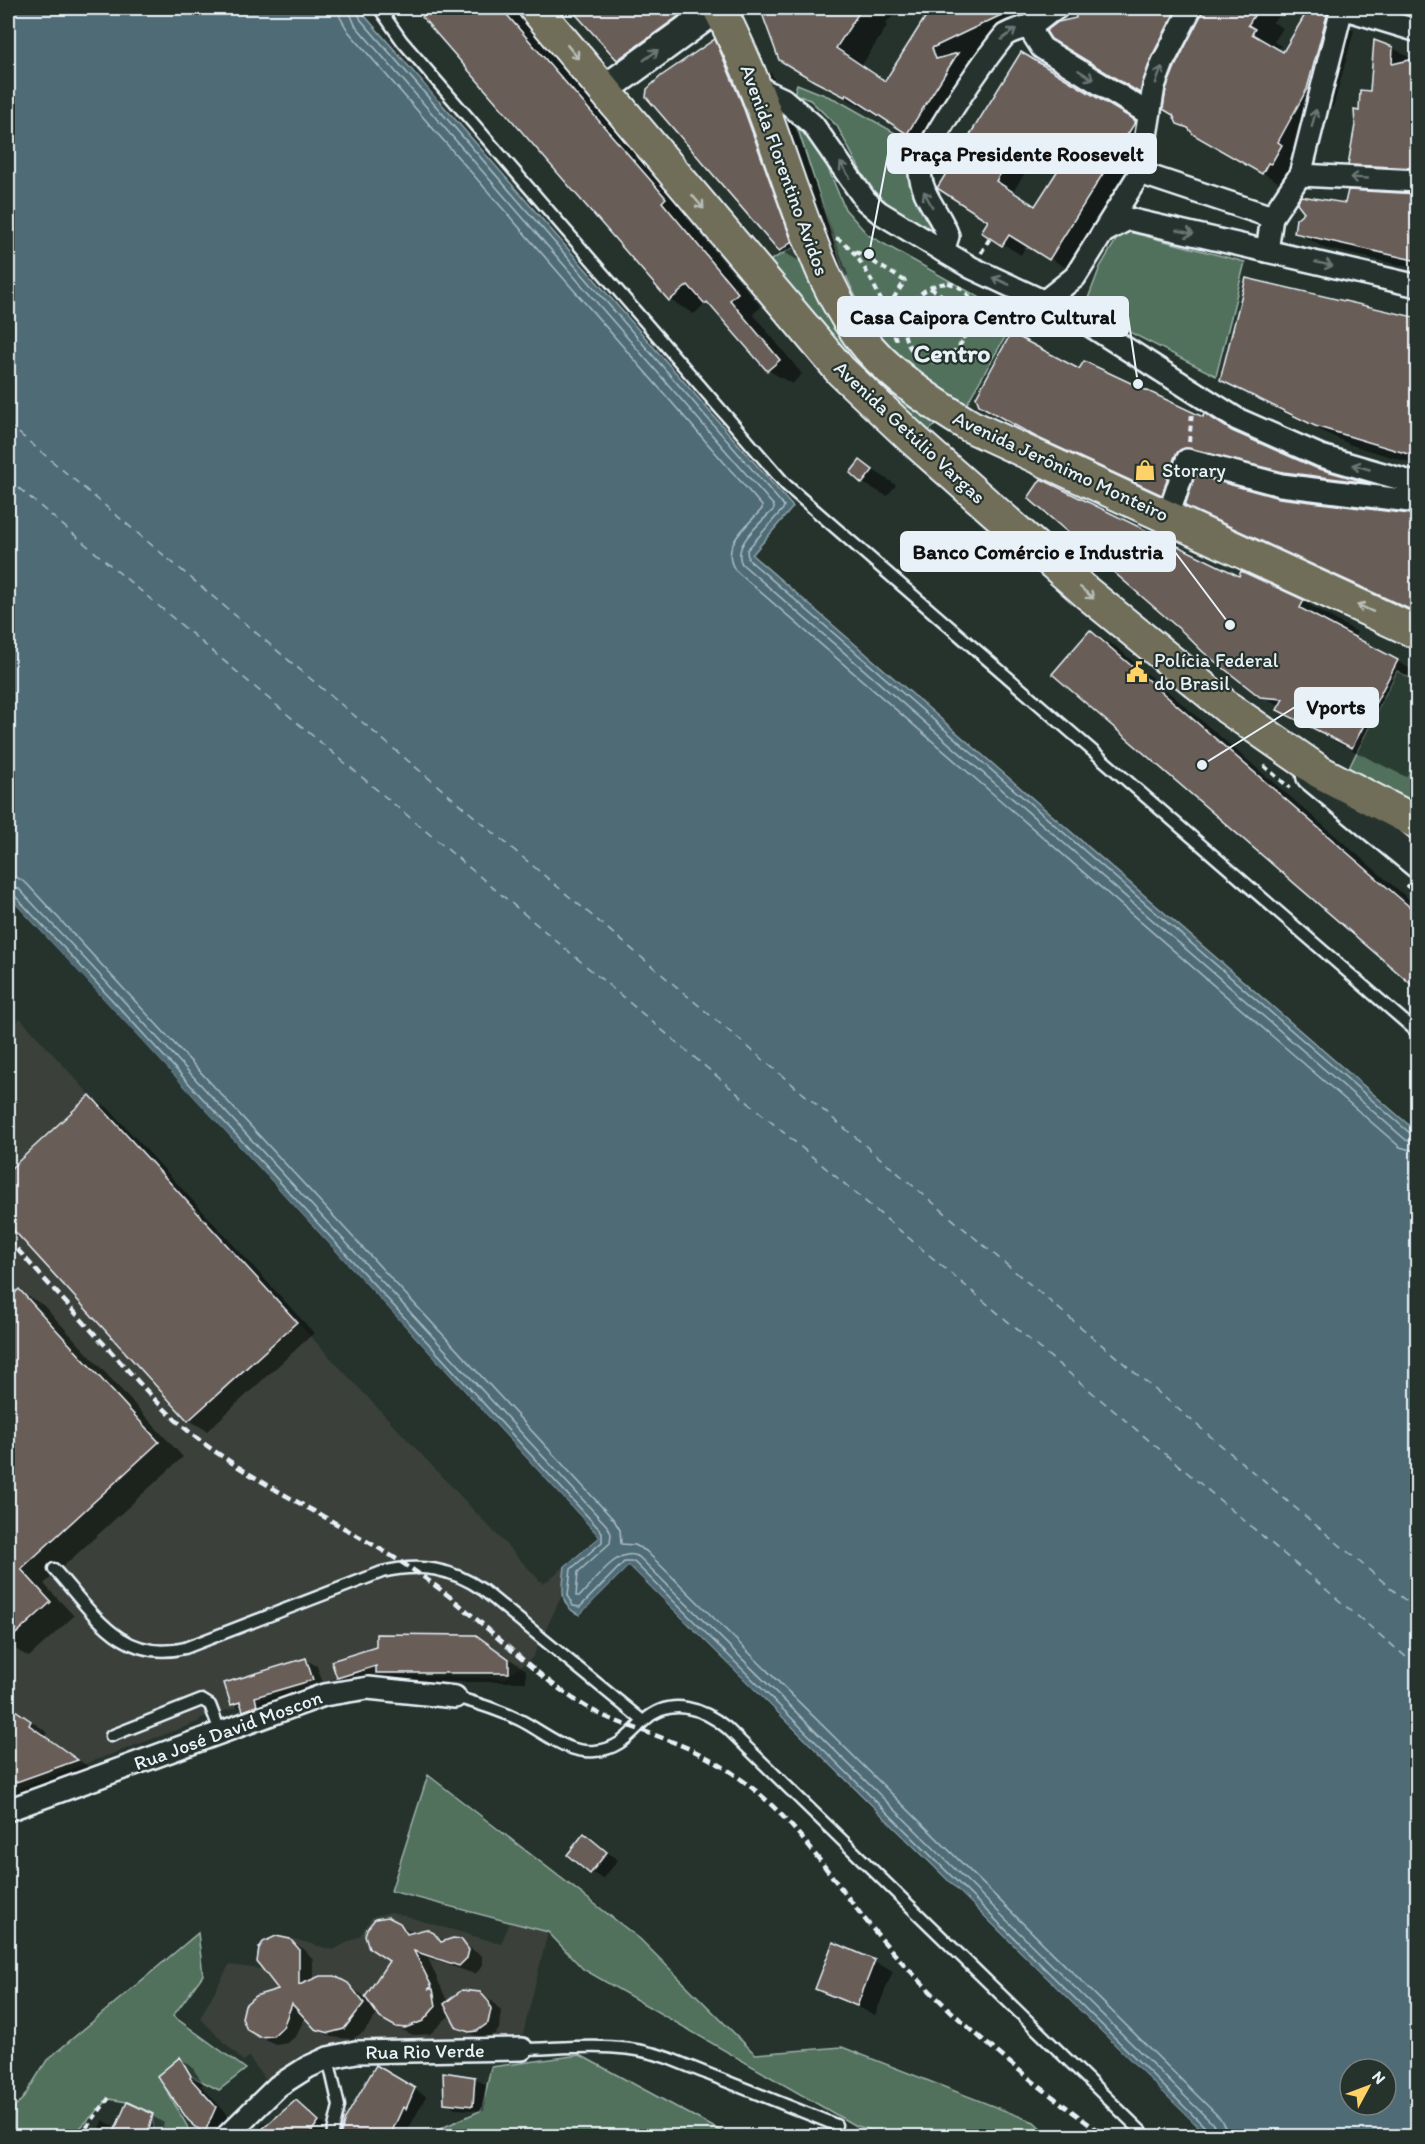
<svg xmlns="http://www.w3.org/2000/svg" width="1425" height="2144" viewBox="0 0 1425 2144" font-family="Itim,sans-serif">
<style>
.built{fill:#3a403a}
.green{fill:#51715b;stroke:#9cb1aa;stroke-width:1.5}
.water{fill:#506c76;stroke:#8da1aa;stroke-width:1.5;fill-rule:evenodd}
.pier{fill:#26332d}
.shadow{fill:#0007;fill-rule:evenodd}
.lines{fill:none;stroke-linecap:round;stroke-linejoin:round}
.shore{stroke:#abbcc4;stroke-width:1.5}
.ferry{stroke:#abbcc4;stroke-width:1.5;stroke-dasharray:8 6;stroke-linecap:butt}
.building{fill:#695d58;stroke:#e8f1f8;stroke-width:1.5;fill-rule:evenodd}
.lane-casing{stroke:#e8f1f8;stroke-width:15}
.street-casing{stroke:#e8f1f8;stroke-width:26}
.secondary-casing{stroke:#e8f1f8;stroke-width:33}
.primary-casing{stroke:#e8f1f8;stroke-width:36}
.path{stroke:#e8f1f8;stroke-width:4;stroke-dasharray:6 4.5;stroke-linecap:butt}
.lane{stroke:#26332d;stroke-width:10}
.street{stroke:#26332d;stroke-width:21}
.secondary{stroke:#26332d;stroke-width:28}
.primary{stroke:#706e59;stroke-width:32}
.rail{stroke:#e8f1f8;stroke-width:4.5;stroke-dasharray:9 4.5;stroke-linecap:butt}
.oneway{stroke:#6a7674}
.oneway2{stroke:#b8bdb8}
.labels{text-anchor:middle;stroke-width:4.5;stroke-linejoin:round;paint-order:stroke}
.street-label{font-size:20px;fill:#e8f1f8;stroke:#26332d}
.poi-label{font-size:20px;fill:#e8f1f8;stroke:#26332d;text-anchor:start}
.district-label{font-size:26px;font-weight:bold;fill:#e8f1f8;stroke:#26332d}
.leader{fill:none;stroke:#e8f1f8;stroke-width:2}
.callout-dot{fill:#e8f1f8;stroke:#26332d;stroke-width:2}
.callout{fill:#e8f1f8;stroke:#e8f1f8;stroke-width:2}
.callout-label{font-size:21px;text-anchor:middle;font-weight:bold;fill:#111}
</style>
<rect width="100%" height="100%" fill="#26332d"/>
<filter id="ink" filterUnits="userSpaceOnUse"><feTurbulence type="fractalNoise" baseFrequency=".0167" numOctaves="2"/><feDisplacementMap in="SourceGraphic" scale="12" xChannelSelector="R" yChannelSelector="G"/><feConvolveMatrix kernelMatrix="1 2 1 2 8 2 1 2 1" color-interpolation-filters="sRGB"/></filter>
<g filter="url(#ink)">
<g class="built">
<path d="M20,1018l277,304 246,262 22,-18 -4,31 -28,60 -28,22 -156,-5 -148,44 -3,4 -190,71v-763z"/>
<path d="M391,1912l110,32 9,-22 38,10 -26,106 -175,2 -42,13 -40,26 -16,-22 -6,4 -43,-43 29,-53 31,4 -1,-21 10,-10 14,-2 50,14 27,-14 12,-19z"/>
<path d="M854,2125l11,7 10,4h-26z"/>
</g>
<g class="green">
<path d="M797,84l40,16 69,39c-8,29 14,63 27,88l1,9 -51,-30 -11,-14 -35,-66 -27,-26 -16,-6z"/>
<path d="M796,123l18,18 11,20 20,48 23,26 148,83 -50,87 -26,-14 -54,-42 -23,-37 -19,-40z"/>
<path d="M1122,230l123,32 -29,114 -132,-67 16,-42z"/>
<path d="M798,245l140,178 -18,15 -156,-174z"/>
<path d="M1397,671l20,11v122l-69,-34z"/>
<path d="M428,1775l212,164 115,115 87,-7 192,75 15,14h-158l-37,-11 -271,-156 -35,-37 -157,-41z"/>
<path d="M198,1933l5,42 -30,41 73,53 -27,21 -28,-14 -10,-16 -23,15 33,58 -2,3h-34l-3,-22 -25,-12 -18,-3 -37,37h-64v-21l16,-18 23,-37z"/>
<path d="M580,2055l150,81h-297l9,-8 40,-18 9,-43z"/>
</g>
<path class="water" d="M8,8h353l4,8 428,491 -41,48 665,577v1004h-210l-578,-570 -49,49c-23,-9 -17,-28 -15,-49l34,-29 -591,-641zM1350,2069h36v36h-36z"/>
<g class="pier">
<path d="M361,8h3l77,91 -2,2z"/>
<path d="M8,896l67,72 524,569 -37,31 1,-4 32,-27 -587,-636z"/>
<path d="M629,1566l203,201 375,369h-5l-573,-566 -47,47 -2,-2z"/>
</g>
<g class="shadow">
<path d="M435,8h77l177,204 -4,4 76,91 -8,7 49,60 -10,10 -24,-14 -54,-62 -8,-5 -12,11 -24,-14 -246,-283z"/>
<path d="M572,8h146l-73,67 -27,-16z"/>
<path d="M765,8h138l-18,15 2,3 -25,39 24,16 42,-66 -4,-7h150l-107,51 17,10 -50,79 -120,-68 -50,-66z"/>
<path d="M1077,8h213l-18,14 11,6 -9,14 7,4 -3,4 5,4 28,-46h6l37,22 -20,74 -45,84 -94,-54 -17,-11 -4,-9 -9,-8 -113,-68 26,-19z"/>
<path d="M1377,8h41v14l-38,-13z"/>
<path d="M715,41l57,33 26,62 50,139 -10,8 -58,-33z"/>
<path d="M1393,48l21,12 4,-1v123l-40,-2 -28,-16 10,-52z"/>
<path d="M1040,64l113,68 -85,137 -41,-25 -6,11 -18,-11 -13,-23 -51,-34zM1036,155l24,14 -24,38 -23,-15z"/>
<path d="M1418,195v74l-94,-21 -28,-16 50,-27z"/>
<path d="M1418,319v146l-67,-20 -95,-46 -34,-19z"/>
<path d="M1080,371l147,58 88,40 53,15 18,11 -188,-26 -2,8 83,22 139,16v100l-197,-91 -35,-19 -1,2 -124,-57 -57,-32z"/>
<path d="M861,462l35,23 -9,11 -24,-13z"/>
<path d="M1242,573l62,29 53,30 -3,6 64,35v82l-12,22 -74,-37 -71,-45 -22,-117z"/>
<path d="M1091,632l24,14 303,261v81z"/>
<path d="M90,1097l18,11 206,225 -107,98 -18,-11 -181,-198v-49z"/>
<path d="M19,1291l24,14 140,152 -139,127 30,32 -45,41 -21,-12v-343z"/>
<path d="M476,1636l50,34v12h-132l-9,-5 -30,9 -17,-9z"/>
<path d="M306,1660l11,6 7,20 -58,17 2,9 -12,4 -24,-12z"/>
<path d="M8,1704l40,29 -2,3 48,35 -86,30z"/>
<path d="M584,1835l34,25 -15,19 -12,-7z"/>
<path d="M399,1924l16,10 11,-3 21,11 10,-2 25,16v11l-7,7 -47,-16 20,45 31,-9 13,7 9,10 -2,18 -4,5 -13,4 -12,-4 -12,-8 -7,-12 -21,20 -17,1 -25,-12 -10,-10 -14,19 -12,7 -21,-2 -15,-9 -11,-12 -8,19 -9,8 -13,2 -26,-16 31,-39 9,-50 15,9 9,10v22l21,-4 33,21 24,-37z"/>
<path d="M834,1944l59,27 -18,44 -59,-27z"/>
<path d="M180,2059l11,7 12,17 -2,3 27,29 -10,21 -13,-3 -16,-14z"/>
<path d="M377,2067l49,29 -21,40h-64l3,-11z"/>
<path d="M474,2078l12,7 -2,26 -27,-2 -12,-7z"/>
<path d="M296,2102l33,27 -5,7h-75l17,-14 4,2z"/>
<path d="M152,2116l12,7 -4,13h-65l8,-16 14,9z"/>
</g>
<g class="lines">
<g class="shore">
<path d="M339,8l1,9 8,14 414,475v3c-15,17 -43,37 -27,61l665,577 18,5"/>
<path d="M348,8l7,17 419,481v3c-12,13 -43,36 -32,55l664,576 12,3"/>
<path d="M356,8l5,12 423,486 -1,3 -36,41 1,9 663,575 7,2"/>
<path d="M8,876l10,2 9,6 587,636 6,10 1,14 14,1 11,6 574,567 5,9 2,9"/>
<path d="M8,885l11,4 66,70 523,568 3,7 -1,9 -32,29 -2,24h4c13,-13 39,-52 59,-39l574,567 5,12"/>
<path d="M8,893l6,2 65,69 523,568v10l-31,27 -3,26 5,11 7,1 44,-45h10l574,568 2,6"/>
</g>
<g class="ferry">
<path d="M8,424l1410,1187"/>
<path d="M8,479l1410,1188"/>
</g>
</g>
<g class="building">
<path d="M433,8h68l165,190 -4,4 76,91 -8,7 50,60 -13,11 -60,-69 -2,2 -17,-19 -19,16 -247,-284z"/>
<path d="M570,8h120l-73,52z"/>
<path d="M760,8h102l-26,40 49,33 46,-73h85l-84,40 4,11 22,-6 -51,81 -61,-40 -1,3 -31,-16 -35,-21z"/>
<path d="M1075,8h102l-26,50 -11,35 -89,-54 -5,-8 12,-9 18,-4z"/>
<path d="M1204,8h55l-11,17 7,4 -3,5 31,18 26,-44h20l-22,81 -29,53 4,3 -11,19 -3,-1 -6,11 -68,-39 -6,-7 -11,-4 -4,-9 -10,-6 3,-20 9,-22z"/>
<path d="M715,39l26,62 51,141 -13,9 -133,-154 1,-8 14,-13z"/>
<path d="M1374,40l19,7 -1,17 26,-6v110l-70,-3 7,-40 -1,-15 5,1 1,-21 10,1z"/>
<path d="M1021,52l115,69 -87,139 -40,-25 -7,11 -21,-14 7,-11 -51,-33zM1018,145l40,25 -23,36 -39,-25z"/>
<path d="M1348,190l70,4v67l-124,-28 2,-14 8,-7 -7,-9 4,-7 44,7z"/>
<path d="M1246,278l172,40v139l-103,-31 -95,-46z"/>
<path d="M1011,333l68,36 5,-8 119,56 1,-4 28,18 84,37 53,15 -86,-11 -98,-24 -10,8 -13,39 -126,-58 -57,-32 -3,-8z"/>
<path d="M860,460l13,10 -11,14 -12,-11z"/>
<path d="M1195,475l84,23 139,17v98l-233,-107z"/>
<path d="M1041,479l198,97 2,-5 63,29 -4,8 98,52 -46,88 -75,-38 6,-11 -23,-2 -57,-45 -19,-19 -156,-135z"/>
<path d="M1090,630l328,284v76l-366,-316z"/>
<path d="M90,1095l207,227 -109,99 -180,-197v-53z"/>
<path d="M19,1289l140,153 -138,127 30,33 -43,39v-341z"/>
<path d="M376,1634l100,1 33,24v14h-133v-7l-39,12 -6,-17 45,-14z"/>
<path d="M306,1658l7,22 -58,17 2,9 -14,5 -3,-9 -9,3 -7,-22z"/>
<path d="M8,1705l23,16 -2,4 49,35 -70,25z"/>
<path d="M584,1833l23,19 -17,22 -23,-19z"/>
<path d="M388,1917l12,6 7,11 19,-5 8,4 7,9 12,-4 8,1 8,11 -2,8 -8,8 -45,-15 18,36 -4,2h5l3,17 -13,15 -18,7 -9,-1 -16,-9 -15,-21 24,-36 -20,-13 -4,-13 2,-6 8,-10z"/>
<path d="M276,1936l14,3 9,10v36l21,-9h15l13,7 16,20 -20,26 -15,4 -14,-4 -23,-25 -9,23 -10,9 -14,1 -12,-7 -5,-12 3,-13 10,-9 23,-7 -21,-27 2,-14 4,-6z"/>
<path d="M833,1942l42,18 -18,46 -42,-17z"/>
<path d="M462,1990l18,2 9,10 2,7 -3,14 -11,8 -8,1 -12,-4 -13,-24z"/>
<path d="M180,2057l11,19 -1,2 26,29 -12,27 -16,-14 -31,-44z"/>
<path d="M376,2065l39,23 -9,21 -3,-2 -13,29h-50l5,-17z"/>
<path d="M443,2072l32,5 -2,29 -29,-3z"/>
<path d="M296,2100l23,21 -11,15h-54z"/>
<path d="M127,2102l26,12 -6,22h-35z"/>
</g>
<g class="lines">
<defs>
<g id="lane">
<path d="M379,8l23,33 384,444 632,548"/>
<path d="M54,1569c38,42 67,95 131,79l197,-76c38,-9 69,-4 101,18l160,131"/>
<path d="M455,1697c22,6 44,13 65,23 24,12 47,34 75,31 24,-2 34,-16 50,-31 26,-23 58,-12 82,8l419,408"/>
<path d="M111,1736l91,-36 8,5 10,26"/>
<path d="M522,2049c49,-1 100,-8 146,9l168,67"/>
<path d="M328,2058l11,48 -7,30"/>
</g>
<g id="street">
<path d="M1034,24l-1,10 9,14 107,66"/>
<path d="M755,86l28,13 30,26 53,76 13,11 64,39 29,17 103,48 162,103 84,37 97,28"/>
<path d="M1140,173l132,44"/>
<path d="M1300,175l118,6"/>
<path d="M1104,232l24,-13 290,67"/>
<path d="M943,251l5,-15c-7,-22 -26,-38 -28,-63 -2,-20 69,-119 85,-138 10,-6 18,-6 28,-11 8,-3 15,-13 24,-16"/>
<path d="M1267,251l5,-34 28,-42 42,-167 76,23"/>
<path d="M1045,301l30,-24 65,-104 14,-87 9,-24 28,-54"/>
<path d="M1168,516l19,-56 94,25 137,17"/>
<path d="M8,1810l316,-115 44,-7 87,9"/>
<path d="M227,2136l51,-50 30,-19 20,-9 28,-6 166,-3"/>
</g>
<g id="secondary">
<path d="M604,90l113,-82"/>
<path d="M1311,776l107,88"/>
</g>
<g id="primary">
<path d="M535,8l306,363 73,69 173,153 141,115 92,64 98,51"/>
<path d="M719,8c30,57 50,116 71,177 21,57 39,116 79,163 28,32 65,56 101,78l448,207"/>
</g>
</defs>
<use href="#lane" class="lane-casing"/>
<use href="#street" class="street-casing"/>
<use href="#secondary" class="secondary-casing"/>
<use href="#primary" class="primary-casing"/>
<g class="path">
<path d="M836,238c26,11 52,75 60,102"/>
<path d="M855,251l50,30 -20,30"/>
<path d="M981,253l9,-15"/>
<path d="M948,283c62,13 -9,121 -40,61 -15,-28 11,-60 40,-61z"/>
<path d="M930,288l41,25"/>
<path d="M910,305l19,12"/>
<circle cx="937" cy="323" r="9"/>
<path d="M945,326l20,12"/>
<path d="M1189,442l3,-29"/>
<path d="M1264,766l26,22"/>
<path d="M1406,885l12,9"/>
<path d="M80,2136l29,-38"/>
</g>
<use href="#lane" class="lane"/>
<use href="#street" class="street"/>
<use href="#secondary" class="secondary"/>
<use href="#primary" class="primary"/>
<path class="rail" d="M8,1239c35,39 71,78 107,117 27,30 54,61 87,86 71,53 155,87 227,139 53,38 97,88 151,122 29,19 61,26 93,39 24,9 48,22 69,38 59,43 94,108 142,162 65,75 142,136 221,194"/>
</g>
<defs><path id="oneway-shaft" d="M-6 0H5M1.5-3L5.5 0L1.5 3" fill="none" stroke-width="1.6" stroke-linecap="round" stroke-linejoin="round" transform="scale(1.5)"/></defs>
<g class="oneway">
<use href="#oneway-shaft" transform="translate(1009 34) rotate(-37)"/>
<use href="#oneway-shaft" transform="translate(651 55) rotate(-36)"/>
<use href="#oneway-shaft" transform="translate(1086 75) rotate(32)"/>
<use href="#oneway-shaft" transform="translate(1159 75) rotate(-70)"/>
<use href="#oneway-shaft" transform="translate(1314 118) rotate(-76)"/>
<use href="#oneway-shaft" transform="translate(845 170) rotate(-122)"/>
<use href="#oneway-shaft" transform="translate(1359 178) rotate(-177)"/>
<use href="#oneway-shaft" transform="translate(928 199) rotate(-118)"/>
<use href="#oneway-shaft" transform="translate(1185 232) rotate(13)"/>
<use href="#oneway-shaft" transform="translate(1324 264) rotate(13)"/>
<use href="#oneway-shaft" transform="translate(1001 281) rotate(-156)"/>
<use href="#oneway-shaft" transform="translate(1361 467) rotate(-164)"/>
</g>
<g class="oneway2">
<use href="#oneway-shaft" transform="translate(573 52) rotate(50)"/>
<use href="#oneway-shaft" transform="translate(698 202) rotate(50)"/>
<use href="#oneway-shaft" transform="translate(1087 593) rotate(41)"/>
<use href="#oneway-shaft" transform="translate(1365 608) rotate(-155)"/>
</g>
</g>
<defs>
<symbol id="shop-bare" viewBox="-9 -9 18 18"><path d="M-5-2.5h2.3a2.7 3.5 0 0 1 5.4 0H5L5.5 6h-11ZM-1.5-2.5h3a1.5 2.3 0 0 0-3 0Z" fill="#ffd166" stroke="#26332d" stroke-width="2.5" paint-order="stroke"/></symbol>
<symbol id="civic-bare" viewBox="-9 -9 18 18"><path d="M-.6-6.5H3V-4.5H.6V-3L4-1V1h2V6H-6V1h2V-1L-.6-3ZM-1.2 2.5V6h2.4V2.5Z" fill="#ffd166" stroke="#26332d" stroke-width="2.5" paint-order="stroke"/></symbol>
</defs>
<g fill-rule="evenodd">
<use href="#shop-bare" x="1130" y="455" width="30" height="30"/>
<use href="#civic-bare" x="1122" y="657" width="30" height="30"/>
</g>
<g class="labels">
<g class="street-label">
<text transform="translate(785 170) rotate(70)" y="7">Avenida Florentino Avidos</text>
<text transform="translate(910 432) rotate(43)" y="7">Avenida Getúlio Vargas</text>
<text transform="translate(1061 466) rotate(25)" y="7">Avenida Jerônimo Monteiro</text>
<text transform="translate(228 1730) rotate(-20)" y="7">Rua José David Moscon</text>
<text transform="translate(425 2051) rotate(-1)" y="7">Rua Rio Verde</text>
</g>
<g class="poi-label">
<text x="1162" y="477">Storary</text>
<text x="1154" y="667">Polícia Federal<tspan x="1154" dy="23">do Brasil</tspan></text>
</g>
<g class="district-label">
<text x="952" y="362">Centro</text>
</g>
</g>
<path class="leader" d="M869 254L888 154M1138 384L1128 316M1230 625L1175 552M1202 765L1295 707"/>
<g class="callout-dot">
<circle cx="869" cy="254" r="6"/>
<circle cx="1138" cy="384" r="6"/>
<circle cx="1230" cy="625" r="6"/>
<circle cx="1202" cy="765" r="6"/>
</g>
<g class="callout">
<rect x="888" y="134" width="268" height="39" rx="6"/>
<rect x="838" y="297" width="290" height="39" rx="6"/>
<rect x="901" y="532" width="274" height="39" rx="6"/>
<rect x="1295" y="688" width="83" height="39" rx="6"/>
</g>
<g class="callout-label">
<text x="1022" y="161">Praça Presidente Roosevelt</text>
<text x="983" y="324">Casa Caipora Centro Cultural</text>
<text x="1038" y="559">Banco Comércio e Industria</text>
<text x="1336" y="714">Vports</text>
</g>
<rect width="1425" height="2144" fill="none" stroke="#26332d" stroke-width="30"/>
<rect x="15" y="15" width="1395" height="2114" fill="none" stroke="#e8f1f8" stroke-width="2" filter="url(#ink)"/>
<g transform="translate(1368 2087) rotate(49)"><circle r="28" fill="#26332d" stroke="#747f7e" stroke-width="1.5"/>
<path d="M0-4.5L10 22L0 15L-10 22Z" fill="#ffd166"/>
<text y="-9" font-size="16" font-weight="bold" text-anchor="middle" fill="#e8f1f8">N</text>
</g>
</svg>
